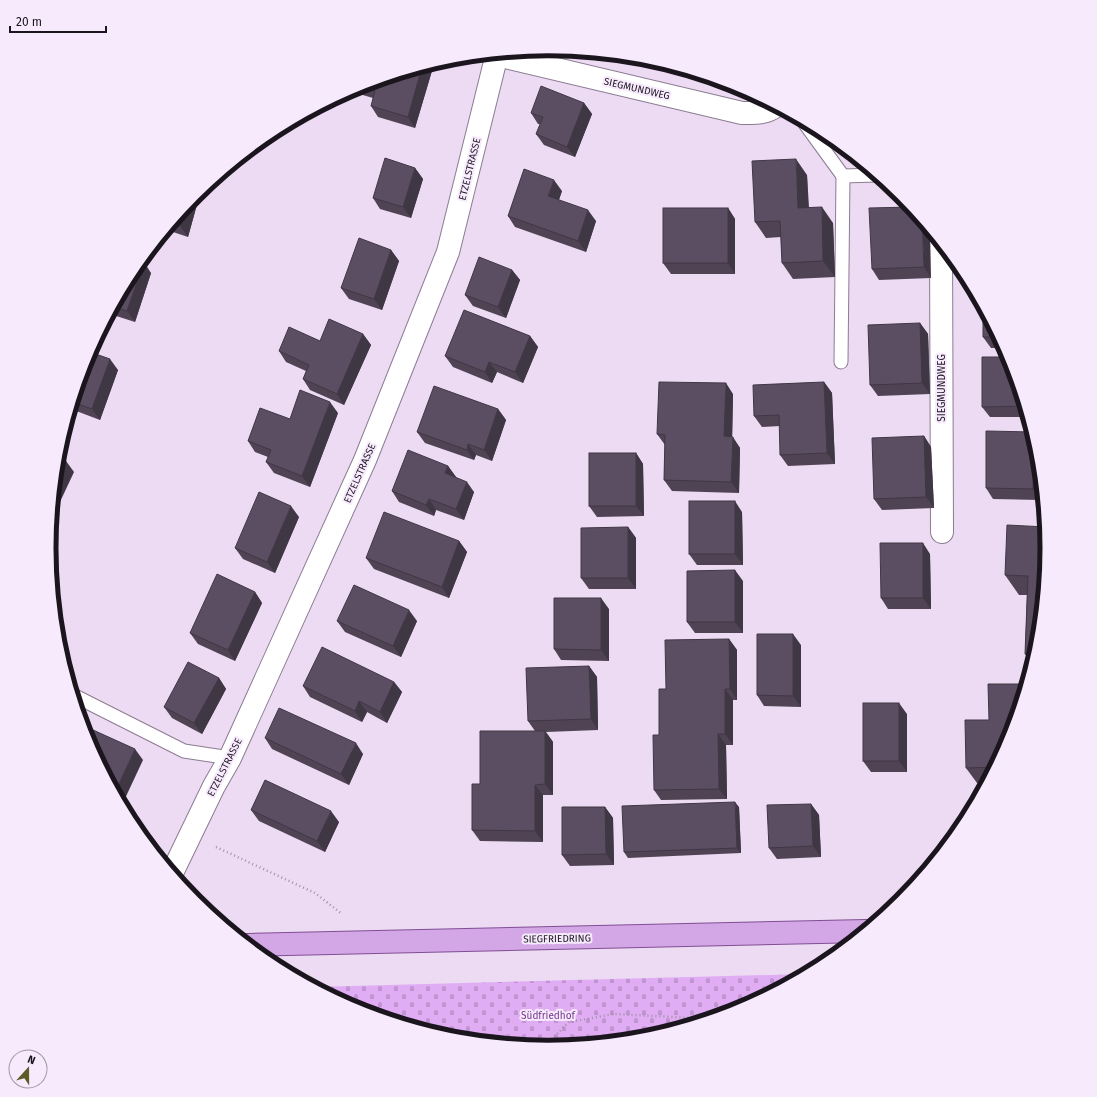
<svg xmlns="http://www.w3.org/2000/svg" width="1097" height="1097" viewBox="0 0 1097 1097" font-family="'Fira Sans',sans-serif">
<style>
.cemetery{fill:url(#cemetery-stones)}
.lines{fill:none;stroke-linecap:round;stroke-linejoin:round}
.service-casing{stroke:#8b7c92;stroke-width:15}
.minor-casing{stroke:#8b7c92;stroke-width:24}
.primary-casing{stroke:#804e94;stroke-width:24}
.path{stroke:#a093a5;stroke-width:2.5;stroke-dasharray:1 3;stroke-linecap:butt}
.service{stroke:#fff;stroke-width:13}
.minor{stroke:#fff;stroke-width:22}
.primary{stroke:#d3a7e5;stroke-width:22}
.wall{fill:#4f4354}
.shaded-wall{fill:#403745}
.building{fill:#5c4e62;stroke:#403745}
.labels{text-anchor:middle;stroke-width:4;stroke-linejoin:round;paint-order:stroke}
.street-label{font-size:10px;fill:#1b151e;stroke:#f7eafd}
.park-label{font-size:10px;fill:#75358d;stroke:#f7eafd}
.rim{fill:none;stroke:#1b151e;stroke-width:5}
</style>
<defs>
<pattern id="cemetery-stones" width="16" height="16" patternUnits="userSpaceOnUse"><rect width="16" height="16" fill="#e0adf4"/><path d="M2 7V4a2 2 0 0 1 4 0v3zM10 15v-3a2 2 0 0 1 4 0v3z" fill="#c094d1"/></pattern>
</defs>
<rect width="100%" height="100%" fill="#ecdbf3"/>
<path class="cemetery" d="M806,974l-67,36 -93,28 -98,10 -97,-10 -94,-28 -43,-23z"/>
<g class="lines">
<defs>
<g id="service">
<path d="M803,121l40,55 34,-1"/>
<path d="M841,362l2,-186"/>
<path d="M73,695l111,56 46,7"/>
</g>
<g id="minor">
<path d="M497,55l245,58c12,0 24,1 34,-7"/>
<path d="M941,243l1,289"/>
<path d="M172,873l42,-87 16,-28 135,-298 83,-208 49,-198"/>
</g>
<path id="primary" d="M248,945l618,-14"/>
</defs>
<use href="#service" class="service-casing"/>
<use href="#minor" class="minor-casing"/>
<use href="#primary" class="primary-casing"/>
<g class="path">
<path d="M216,847l99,46 27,21"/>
<path d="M543,1048l26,-26 45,-8 97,5"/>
</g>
<use href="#service" class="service"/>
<use href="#minor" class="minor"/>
<use href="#primary" class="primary"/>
</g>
<g class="wall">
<path d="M434,64l-19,64 -37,-11 -7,-11 2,-8 -24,-7 9,-4z"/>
<path d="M584,103l8,11 -17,43 -31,-12 -8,-11 4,-10h-2l-7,-11z"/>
<path d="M415,168l8,11 -12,39 -31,-9 -7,-11z"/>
<path d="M807,175l2,32 24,16 2,54 -42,2 -11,-16 -1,-26 -15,1 -11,-16z"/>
<path d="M201,190l-13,47 -21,-7 28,-35z"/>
<path d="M562,191l-3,9 37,21 -10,31 -71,-25 -7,-11z"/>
<path d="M911,207l20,71 -52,2 -7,-11z"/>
<path d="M728,208l7,11v55h-64l-8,-11z"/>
<path d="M391,250l8,11 -17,49 -33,-11 -8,-11z"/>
<path d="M512,270l8,10 -14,38 -33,-12 -8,-11z"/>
<path d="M133,271l18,2 -16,49 -25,-8z"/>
<path d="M983,307l22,41h-14l-8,-11z"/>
<path d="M920,323l8,11 2,60 -52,2 -8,-11z"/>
<path d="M363,334l8,11 -27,60 -34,-15 -7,-11 3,-8 -20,-9 -7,-11 41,-10z"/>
<path d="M530,336l8,11 -15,36 -26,-11 -5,11 -39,-16 -8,-11z"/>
<path d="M87,357l31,13 -18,50 -29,-11z"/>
<path d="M1010,357l18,60h-38l-8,-10z"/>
<path d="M824,382l8,11 3,71 -47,2 -8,-11v-29l-18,1 -8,-11z"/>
<path d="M733,394l-1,43 8,11 -1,45 -67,-2 -8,-11 1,-35 -8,-11z"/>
<path d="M498,409l8,11 -14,41 -16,-6 -2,5 -49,-17 -8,-11z"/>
<path d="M338,413l-28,74 -36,-14 -8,-11 2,-5 -13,-5 -7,-11 42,-22z"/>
<path d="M1033,432l8,68 -48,-1 -7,-11z"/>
<path d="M924,436l7,11 3,61 -52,2 -8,-11z"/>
<path d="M636,453l7,11 1,52 -47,1 -8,-11z"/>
<path d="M448,466l8,11 18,15 -10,28 -28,-10 -2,6 -35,-14 -7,-11z"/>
<path d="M742,512l1,53h-46l-8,-11z"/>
<path d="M299,517l-24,56 -32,-14 -8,-11z"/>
<path d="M628,527l8,11v51h-47l-8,-11z"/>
<path d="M1046,527l-8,119 -5,19 -8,-11 2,-59h-8l-14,-20z"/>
<path d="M459,541l8,11 -18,46 -75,-29 -8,-11z"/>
<path d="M930,554l1,55h-43l-7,-11z"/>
<path d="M743,581v52h-48l-8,-11z"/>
<path d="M255,592l7,11 -27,58 -37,-17 -8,-11z"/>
<path d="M609,609v52l-48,-1 -7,-11z"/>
<path d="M337,621h80l-16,36 -56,-25z"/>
<path d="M729,639l8,11v50h-4v45h-7l1,54 -66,1 -7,-10 5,-55 7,-46z"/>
<path d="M801,645v62l-37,-1 -7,-11z"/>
<path d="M589,666l8,11 1,53 -52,2 7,10v53h-10v47l-63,-1 -8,-11 8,-46 55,-53 -7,-10z"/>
<path d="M219,678l7,11 -24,45 -30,-16 -8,-11z"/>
<path d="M394,682l8,10 -15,31 -20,-11 -5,10 -52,-25 -7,-11z"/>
<path d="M907,714v58h-36l-8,-11z"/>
<path d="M265,738l98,16 -14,31 -77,-36z"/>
<path d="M1010,740l-23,43h-10l-11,-15z"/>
<path d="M811,804l8,11 2,42 -44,2 -8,-11z"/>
<path d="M605,807l8,11 1,47 -44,1 -8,-11z"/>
<path d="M739,807l2,46 -113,5 -4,-6z"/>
<path d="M251,810l88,12 -14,30 -66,-31z"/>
</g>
<g class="shaded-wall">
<path d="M434,64l-19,64 -7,-11 14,-50z"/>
<path d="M584,103l8,11 -17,43 -8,-10z"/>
<path d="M796,159l11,16 2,49 -11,-16z"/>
<path d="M415,168l8,11 -12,39 -8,-11z"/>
<path d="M554,180l8,11 -6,16 -8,-11z"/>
<path d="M201,190l-13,47 -8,-11 5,-19 10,-12z"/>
<path d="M822,207l11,16 2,54 -12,-16z"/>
<path d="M728,208l7,11v55l-7,-11z"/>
<path d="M588,210l8,11 -10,31 -8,-11z"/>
<path d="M922,220l8,9 1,49 -7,-11z"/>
<path d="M391,250l8,11 -17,49 -8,-11z"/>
<path d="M144,262l7,11 -16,49 -8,-11z"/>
<path d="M512,270l8,10 -14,38 -8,-11z"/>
<path d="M920,323l8,11 2,60 -8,-11z"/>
<path d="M363,334l8,11 -27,60 -7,-11z"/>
<path d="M530,336l8,11 -15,36 -8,-11z"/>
<path d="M110,359l8,11 -18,50 -8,-11z"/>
<path d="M489,362l8,10 -5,11 -7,-11z"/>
<path d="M824,382l8,11 3,71 -8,-11z"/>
<path d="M726,383l7,11 -1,53 -8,-11z"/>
<path d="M330,402l8,11 -28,74 -8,-11z"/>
<path d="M498,409l8,11 -14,41 -8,-11z"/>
<path d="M1033,434l5,17 3,23v26l-8,-11z"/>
<path d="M924,436l7,11 3,61 -8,-11z"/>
<path d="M733,437l7,11 -1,45 -8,-11z"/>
<path d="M468,444l8,11 -2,5 -7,-10z"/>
<path d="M636,453l7,11 1,52 -8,-10z"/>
<path d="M66,461l8,11 -22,47 3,-35z"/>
<path d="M448,466l8,11 -3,7 -8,-11z"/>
<path d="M467,482l7,10 -10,28 -8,-11z"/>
<path d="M429,499l7,11 -2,6 -8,-11z"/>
<path d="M735,501l7,11 1,53 -8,-11z"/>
<path d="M291,506l8,11 -24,56 -8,-11z"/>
<path d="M628,527l8,11v51l-8,-11z"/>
<path d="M459,541l8,11 -18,46 -7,-11z"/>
<path d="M923,543l7,11 1,55 -8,-11z"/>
<path d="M735,570l8,11v52l-8,-11z"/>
<path d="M255,592l7,11 -27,58 -7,-11z"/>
<path d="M601,598l8,11v52l-8,-11z"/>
<path d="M409,610l8,11 -16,36 -8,-11z"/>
<path d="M793,634l8,11v62l-8,-11z"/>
<path d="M729,639l8,11v50l-7,-11z"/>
<path d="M589,666l8,11 1,53 -7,-11z"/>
<path d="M219,678l7,11 -24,45 -8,-11z"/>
<path d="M394,682l8,10 -15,31 -7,-11z"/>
<path d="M725,689l8,11v45l-8,-11z"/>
<path d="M359,701l8,11 -5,10 -7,-11z"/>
<path d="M899,703l8,11v58l-8,-11z"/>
<path d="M545,731l8,11v53l-8,-11z"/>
<path d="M718,734l8,11 1,54 -8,-10z"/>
<path d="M356,743l7,11 -14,31 -8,-11z"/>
<path d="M135,749l8,11 -21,45 -7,-13z"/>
<path d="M535,785l8,10v47l-8,-11z"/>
<path d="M735,802l4,5 2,46 -4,-5z"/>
<path d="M811,804l8,11 2,42 -8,-11z"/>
<path d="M605,807l8,11 1,47 -8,-11z"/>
<path d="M331,811l8,11 -14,30 -8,-11z"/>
</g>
<g class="building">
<path d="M422,67l-14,50 -37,-11 4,-15 -15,-5z"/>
<path d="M541,86l43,17 -17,44 -31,-13 7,-17 -12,-4z"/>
<path d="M385,158l30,10 -12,39 -30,-9z"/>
<path d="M796,159l2,49 24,-1 1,54 -41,2 -2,-42 -25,1 -3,-61z"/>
<path d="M524,169l30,11 -6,16 40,14 -10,31 -70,-25z"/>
<path d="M185,207l-5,19 -8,-3z"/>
<path d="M911,207l11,13 2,47 -52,2 -3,-61z"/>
<rect x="663" y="208" width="65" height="55"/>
<path d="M359,238l32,12 -17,49 -33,-11z"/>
<path d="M479,257l33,13 -14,37 -33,-12z"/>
<path d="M141,261l3,1 -17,49 -13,-4 19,-36z"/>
<path d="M983,307l16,30h-16z"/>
<path d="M464,310l66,26 -15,36 -26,-10 -4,10 -40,-16z"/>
<path d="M329,319l34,15 -26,60 -34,-15 6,-14 -30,-14 10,-24 31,14z"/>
<path d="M920,323l2,60 -52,2 -2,-60z"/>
<path d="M90,352l20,7 -18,50 -19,-7 14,-45z"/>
<path d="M982,357h28l15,49 -43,1z"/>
<path d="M659,382l67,1 -2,53 9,1 -2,45 -67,-2 1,-45 -8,-1z"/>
<path d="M824,382l3,71 -47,2 -1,-40 -25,1 -1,-31z"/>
<path d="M434,386l64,23 -14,41 -16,-6 -1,6 -50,-18z"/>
<path d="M300,390l30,12 -28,74 -36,-14 5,-12 -23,-9 12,-33 30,11z"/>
<path d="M986,431l47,1v57l-47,-1z"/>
<path d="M924,436l2,61 -52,2 -2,-61z"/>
<path d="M408,450l40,16 -3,7 22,9 -11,27 -27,-10 -3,6 -34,-14z"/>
<rect x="589" y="453" width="47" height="53"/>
<path d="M58,457l8,4 -11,23z"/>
<path d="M259,492l32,14 -24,56 -32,-14z"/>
<rect x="689" y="501" width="46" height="53"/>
<path d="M384,512l75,29 -17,46 -76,-29z"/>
<path d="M1007,525l39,2 2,22 -10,97 -2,8h-11l3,-78 -23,-1z"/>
<path d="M628,527v51h-47v-50z"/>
<path d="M880,543h43v55h-42z"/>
<path d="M735,570v52h-48v-51z"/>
<path d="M217,574l38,18 -27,58 -38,-17z"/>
<path d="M354,585l55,25 -16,36 -56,-25z"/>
<path d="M554,598h47v52l-47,-1z"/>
<path d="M757,634h36v62l-36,-1z"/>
<path d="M729,639l1,50h-5v45h-7l1,55 -65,1 -1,-55h6v-46h7l-1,-49z"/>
<path d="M322,647l72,35 -14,30 -21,-11 -4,10 -52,-25z"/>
<path d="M188,662l31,16 -25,45 -30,-16z"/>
<path d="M589,666l2,53 -63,2 -2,-53z"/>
<path d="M988,684h39l-17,56 -15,27 -29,1 -1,-48h24z"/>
<rect x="863" y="703" width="36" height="58"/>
<path d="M279,708l77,35 -15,31 -76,-36z"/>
<path d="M82,725l53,24 -20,43 -28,-53z"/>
<path d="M480,731h65v53l-10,1v46l-63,-1v-46h8z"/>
<path d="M265,780l66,31 -14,30 -66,-31z"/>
<path d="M735,802l2,46 -113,4 -2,-46z"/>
<path d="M811,804l2,42 -44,2 -2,-43z"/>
<path d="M562,807h43l1,47 -44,1z"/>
</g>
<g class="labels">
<g class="street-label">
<text transform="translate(637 88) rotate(13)" y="4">SIEGMUNDWEG</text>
<text transform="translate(469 169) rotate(-76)" y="4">ETZELSTRASSE</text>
<text transform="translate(941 388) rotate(-90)" y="4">SIEGMUNDWEG</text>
<text transform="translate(359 473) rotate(-66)" y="4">ETZELSTRASSE</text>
<text transform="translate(224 767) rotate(-63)" y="4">ETZELSTRASSE</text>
<text transform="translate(557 938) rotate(-1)" y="4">SIEGFRIEDRING</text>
</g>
<g class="park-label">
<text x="548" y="1019">Südfriedhof</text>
</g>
</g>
<path d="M0 0H1097V1097H0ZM56 548a492 492 0 1 1 984 0a492 492 0 1 1-984 0Z" fill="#f7eafd" fill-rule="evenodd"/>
<path class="rim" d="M56 548a492 492 0 1 1 984 0a492 492 0 1 1-984 0Z"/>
<g transform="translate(28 1069) rotate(21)"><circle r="19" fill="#f7eafd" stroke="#9f95a4"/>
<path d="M0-3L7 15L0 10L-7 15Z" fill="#5e5b28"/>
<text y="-6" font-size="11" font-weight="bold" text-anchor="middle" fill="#1b151e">N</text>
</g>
<path d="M10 26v6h96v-6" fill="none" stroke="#1b151e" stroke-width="2"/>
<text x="16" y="26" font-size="12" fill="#1b151e" stroke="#f7eafd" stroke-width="3" paint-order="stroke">20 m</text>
</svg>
